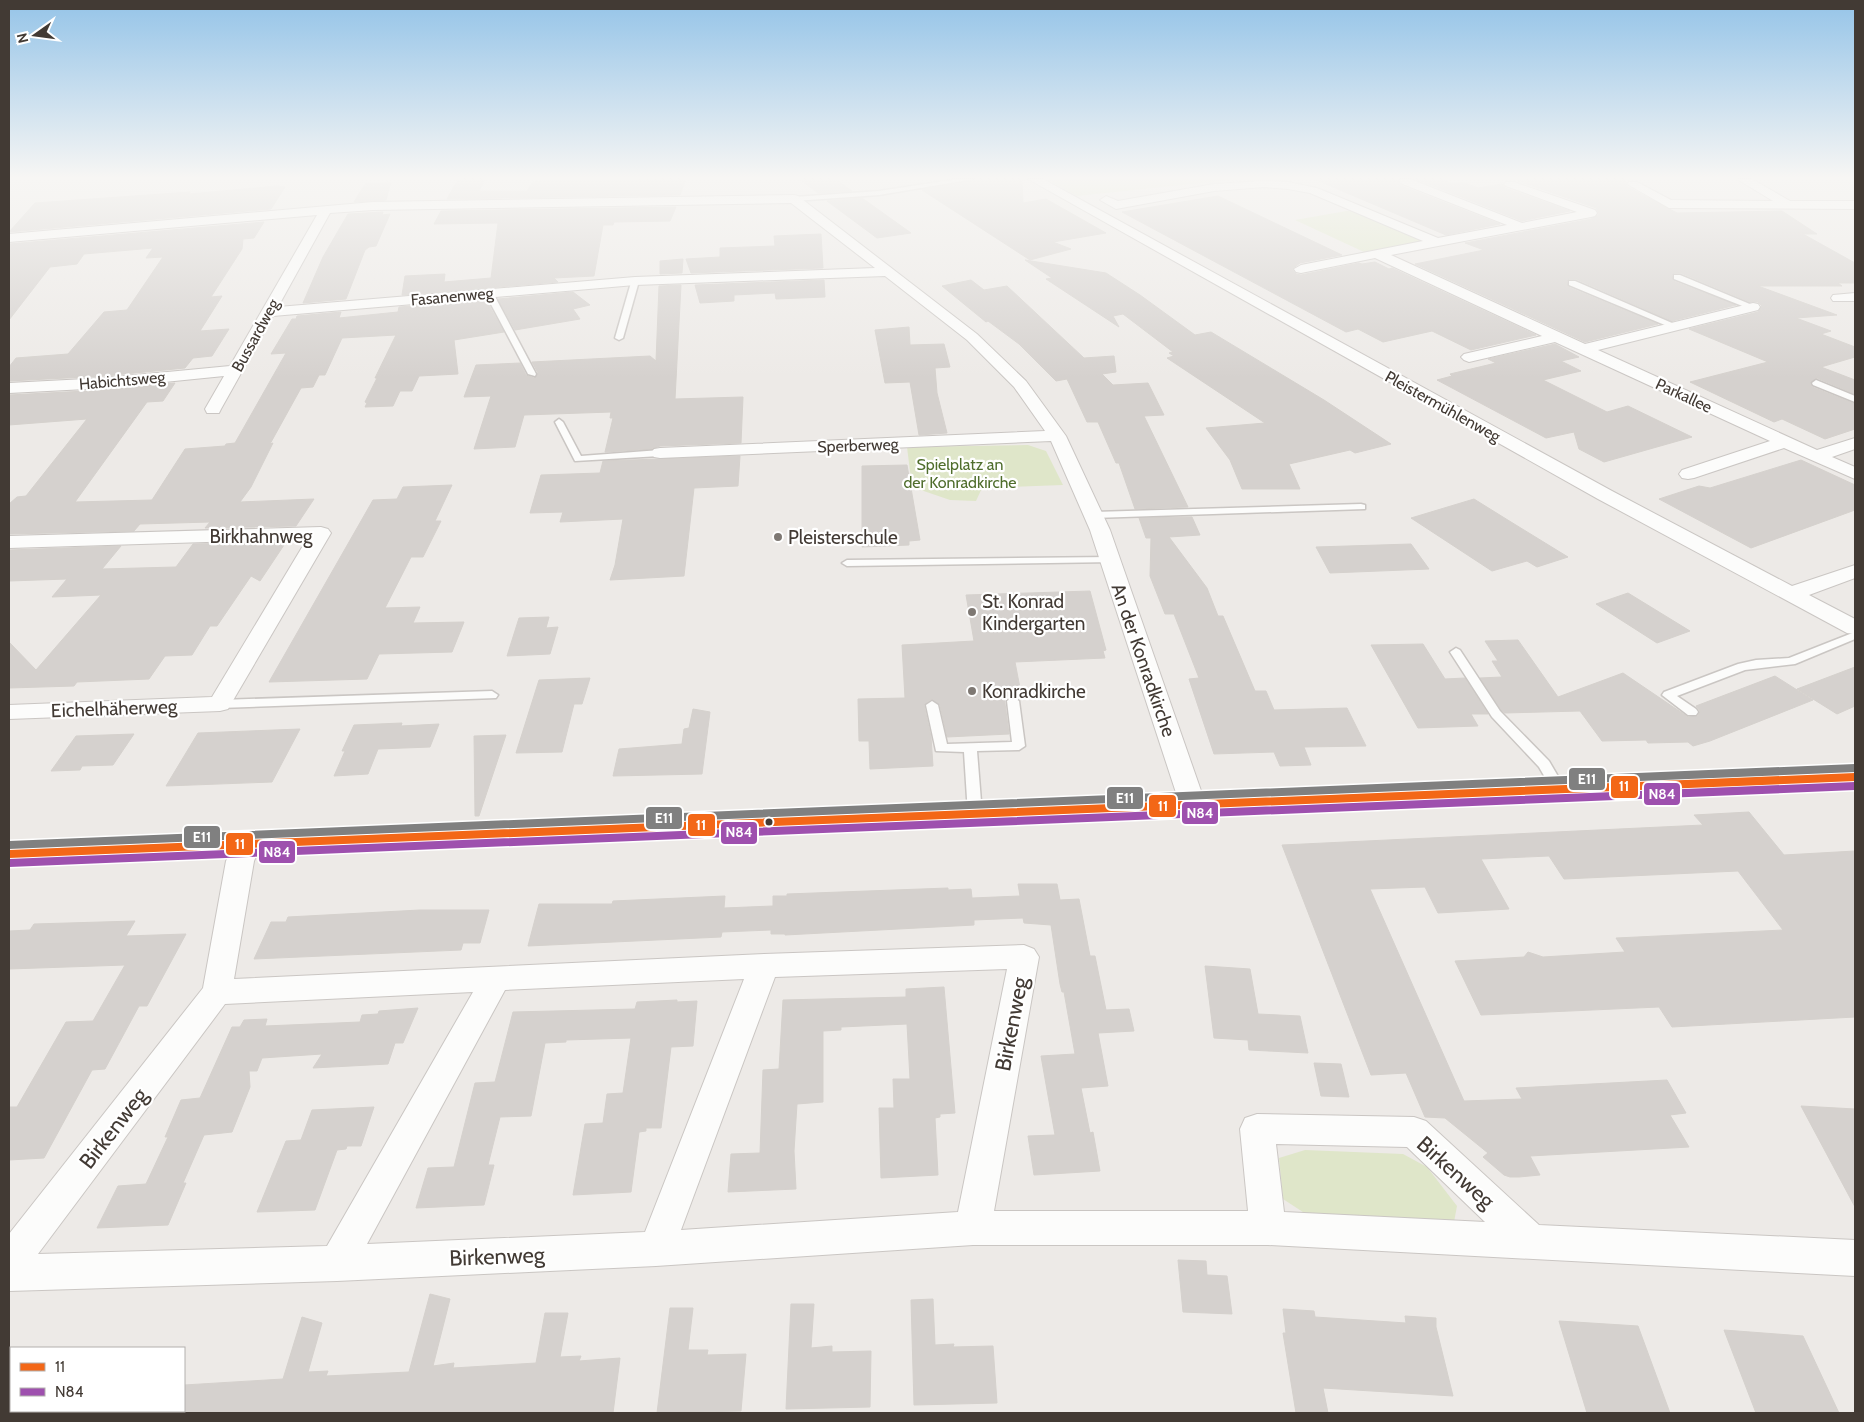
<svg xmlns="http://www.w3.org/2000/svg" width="1864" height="1422" viewBox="0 0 1864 1422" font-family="Cabin,sans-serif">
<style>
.green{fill:#dfe6c9}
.building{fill:#d5d1ce;stroke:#d5d1cd}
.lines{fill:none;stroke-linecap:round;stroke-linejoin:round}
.lane-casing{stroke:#cac6c3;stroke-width:3}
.street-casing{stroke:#cac6c3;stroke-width:2}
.secondary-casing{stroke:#cdc7c1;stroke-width:2}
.lane{fill:#fcfcfb;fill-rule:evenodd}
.street{fill:#fcfcfb;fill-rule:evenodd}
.secondary{fill:#f5f2ee;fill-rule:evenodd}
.bus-1-casing{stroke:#fff;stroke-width:11}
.bus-2-casing{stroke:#fff;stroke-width:11}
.bus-3-casing{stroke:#fff;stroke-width:11}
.bus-1{stroke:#f36717;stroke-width:8}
.bus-2{stroke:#9e50ae;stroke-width:8}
.bus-3{stroke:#808080;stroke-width:8}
.poi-dot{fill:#7e7873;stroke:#fff;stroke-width:2}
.bus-dot{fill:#423a34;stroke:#fff;stroke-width:2}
.labels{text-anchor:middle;stroke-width:4.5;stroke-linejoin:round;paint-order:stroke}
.far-street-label{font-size:16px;fill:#423a34;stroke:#fff}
.far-park-label{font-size:16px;fill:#506e2d;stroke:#fff}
.street-label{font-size:19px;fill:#423a34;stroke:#fff}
.poi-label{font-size:19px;fill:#423a34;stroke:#fff;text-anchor:start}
.near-street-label{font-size:22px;fill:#423a34;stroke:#fff}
.line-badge{stroke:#fff;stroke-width:2}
.badge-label{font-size:14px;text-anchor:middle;font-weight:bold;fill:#fff}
</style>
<rect width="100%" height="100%" fill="#edeae7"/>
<g class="green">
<path d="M1046,179h193l-162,17z"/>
<path d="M1352,210l72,31 -60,11 -69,-32z"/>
<path d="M1028,445l18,6 17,34 -81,3 -6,13 -26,-1 -38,-13 -5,-40z"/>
<path d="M1305,1150l98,4 24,13 30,39 -3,16 -145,-6 -26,-17 -4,-41z"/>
</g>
<g class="building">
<path d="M458,179h27l-6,12h48l6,-9 13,-1 140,-2 -6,16 -233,4z"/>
<path d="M799,179h36l17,12 -34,2z"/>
<path d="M976,179h46l1,24 23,-4 60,34 -53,9 18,7 -41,11 -108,-70z"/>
<path d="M1314,179h84l1,6 101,39 -54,11z"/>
<path d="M1416,179h24l13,5 9,-2 16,6 24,-4 3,4 65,23 -48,10z"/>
<path d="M1530,179h93l4,3 -1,4 51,27 105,-2 35,23h-14l52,29v20h-17l4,3h-84l79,29 -41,3 35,13 -10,3 34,13v10l-34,10 34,13v14l-38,-16 -7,5 2,4 43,17v25l-30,10 -43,-20 -8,3 -84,-40 78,-20 -79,-33 69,-17 4,-6 -4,-4h-8l-69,-29h-7l-2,2 1,6 63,24 -64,16 -96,-42h-7l-2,2 1,6 90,37 -73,18 -170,-78 69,-14 -19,-7 126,-24 8,-5 -3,-6 -78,-27z"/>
<path d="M391,182l-5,18 -32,2 11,-18z"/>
<path d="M277,186l8,1 -14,22 -262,23 26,-29 155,-11 -1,2z"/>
<path d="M1218,196l124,59 -42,8 -8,6 4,5 5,1 58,-12 3,1 13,-2 14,7 3,-1 144,67 -65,15 -39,-19 -49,11 -25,-13 -12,3 -224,-120z"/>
<path d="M862,198l49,35 -34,5 -50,-37z"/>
<path d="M676,207l-6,14 -56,1 -1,3h-10l-9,51 -40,2 4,4 -156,13 3,-19 40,-2 -1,8 47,-4 7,-55 -64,1 7,-13z"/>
<path d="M383,212l-1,3 8,-1 -14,32 -7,1 -4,3 -19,49 -43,4 20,-46 25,-43z"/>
<path d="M264,222l-10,16 -11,1 -1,10 -31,48 11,-1 -22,35 29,-2 -17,27 -19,2 -8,10 -80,8 -96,5v-14l7,-9 52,-4 36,-42 23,-2 36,-53 -17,1 7,-10 -69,6 -7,10 -27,3 -41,53v-76z"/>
<path d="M821,234l2,34 -132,5 -5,-14 34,-2v-9l55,-2 -1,-10z"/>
<path d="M683,259l-1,14 -22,1v-13z"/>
<path d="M1025,260l81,13 34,22 55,40 16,-3 113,68 67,44 -36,9 -5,-3 -61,14 11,25h-58l-12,-29 -24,-32 59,-5 -98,-65 7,-2 -5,-3 4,-1 -50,-38 -10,2 6,11 -73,-48 6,-1z"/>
<path d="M824,280l1,17 -49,2 -1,-6 -41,2v6l-34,2 -5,-18z"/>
<path d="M971,280l13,10 23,-4 77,72 30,-2 2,16 -14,2 11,11 35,-2 16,32 -20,1 44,91 -53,2 -16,-46h-3l-18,-41h-11l-20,-43 -11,2 -37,-37 -31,-23 -2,1 -44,-36z"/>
<path d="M681,285l-6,114 68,-2 -2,46 -81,3 -8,3 -47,3 8,-34h-3l1,-6 -87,3 -9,32 -41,2 17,-53 -27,1 12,-32 44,-2 6,12 8,3 4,-5 -6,-11 118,-6 6,5 3,-75z"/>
<path d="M573,292l17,13 -17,4 7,10 -65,11 -17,-31z"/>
<path d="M486,300l18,32 -50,8 4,34 -39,2 -7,15h-12l-7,15 -28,1 2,-4 -2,-1 12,-24h-2l21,-43 -54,3 -17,37h-6l-6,12 -12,1 -31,56 3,-1 -22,44 -11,15 74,-3 -18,27 -91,2 5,-6 -70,2 -6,7 -125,3v-30l8,-7 9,-1 61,-77 -78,6v-30l96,-5 70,-7 -12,18 -16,1 -72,100 77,-2 33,-51 40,-3 1,-2 9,-1 51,-90 -15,1 21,-35h4l1,-3 44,-4 -2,6 59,-6 1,-5z"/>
<path d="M909,327l1,18 34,-1 6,23 -15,1 2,25 10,40 -28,2 -9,-53 -25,1 -10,-53z"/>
<path d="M1555,344l24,13 -18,4 20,10 -38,9 64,32 21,-6 64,31 -88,25 -25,-13 -5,-17 -28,6 -109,-58 15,-4 -2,-2 46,-11 -8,-4z"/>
<path d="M740,456l-2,30 -44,2 -10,88 -74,4 5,-15 8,-46 -63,3 3,-10 -33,1 11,-38 59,-2 3,-12z"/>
<path d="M1801,460l54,25v25l-104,38 -92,-49 40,-13 11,2z"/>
<path d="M907,465l13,75 -11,1v4l-47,2v-81z"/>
<path d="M452,485l-17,36h6l-18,36h-12l-26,51 35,-1 -7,16 51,-1 -12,30 -73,2 -12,25 -98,3 104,-182 24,-1 6,-12z"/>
<path d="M1474,499l37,23 57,35 -31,10 -10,-6 -35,10 -81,-53z"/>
<path d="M1192,517l8,18 -31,2 38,51 11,28h5l32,75h11l8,19 73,-2 19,38 -62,1 7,18 -31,1 -6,-14 -60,2 -25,-75 10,-1 -25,-64h-9l-15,-38 1,-38h-5l-7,-20z"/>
<path d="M286,542l-26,39 -9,-5 -34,50h-7l-18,29 -27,1 -16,23 -72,3 -3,4 -65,2v-46l27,28 65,-75 -49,2 15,-18 -58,2v-31l112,-4 -19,23 74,-2 17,-23z"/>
<path d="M1411,544l18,25 -99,4 -14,-26z"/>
<path d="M1090,591l16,59 -3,1 2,7 -90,4 5,26 -2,1 1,7h-15l5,38 -62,3 -7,-32 -9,-6 -7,6 7,32 2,29 -63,3 -1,-28h-10l-1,-42 47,-1 -3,-53 72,-4 -8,-46z"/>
<path d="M1628,593l62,38 -33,12 -61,-39z"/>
<path d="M549,617l-3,11 12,-1 -8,27 -43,2 12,-38z"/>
<path d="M1518,640l40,57 65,-24 65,44 10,-1 2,-5 -4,-5 79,-30 38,24 -103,41 -17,5 -5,-4 -40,1 -2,-3 -44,1 -22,-30 -75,2 -4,-3 -21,-32 22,-1 -10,-16h6l-13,-20z"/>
<path d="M1423,644l22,35 20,-1 23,36h-17l7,12 -60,2 -47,-83z"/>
<path d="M1855,667v39l-18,8 -40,-25z"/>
<path d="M590,678l-8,26h-8l-12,48 -46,1 23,-73z"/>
<path d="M693,709l17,3 -8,62 -89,2 6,-27 63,-5 2,-15 5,-1z"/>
<path d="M402,723l-1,3 38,-2 -9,23 -52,2 -10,25 -34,2 11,-25h-3l12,-26z"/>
<path d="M300,729l-28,53 -106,4 32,-53z"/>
<path d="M134,734l-21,31 -31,1 -2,4 -29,1 25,-35z"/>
<path d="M506,735l-27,81h-4l-1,-80z"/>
<path d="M1749,812l35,43 71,-4v166l-183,10 -13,-20 -178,8 -26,-54 69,-4 4,-5 15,5 82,-5 -9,-14 167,-8 -45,-59 -174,8 -15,-23 -68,3 28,50 -71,4 -13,-26 -55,2 94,212 58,-2 -6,-11 151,-8 19,33 -16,2 19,32 -159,9 10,19 -21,2h-9l-6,-2 -21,-18 5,-4 -43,-35 -20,-1 -19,-44 -35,2 -89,-230 421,-20 -9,-10z"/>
<path d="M1018,884h39l3,16 19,-1 11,57h5l11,54 23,-1 5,22 -36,2 10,53 -27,2 9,45 3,-1 7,39 -66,4 -6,-39 27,-1 -14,-79 34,-2 -11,-62h-2l-2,-8 -9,-59 -27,-2 -1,-5 -49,2v5l-189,10v-1h-14v-4l-49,2 -1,5 -193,9 11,-42h73l1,-3 112,-5 -1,12 49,-2v-10h14v-2l161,-6v2l23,-1 1,9 48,-2z"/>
<path d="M420,910h69l-9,33h-17l-2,7 -207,9 17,-37h15l2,-5z"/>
<path d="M135,921l-9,15 60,-2 -39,72h-8l-34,63 -13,1 -48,88 -35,2v-53h8l49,-85 27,-1 32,-56 -116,4v-38l21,-1 4,-6z"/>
<path d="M1205,966l45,3 8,45 42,2 8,37 -59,-3 -1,-10 -34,-2z"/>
<path d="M944,987l11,126 -15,1v3l-5,1 3,57 -57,3 -2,-70h15l-1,-29h17l-3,-55 -66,3v3l-18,1v71l-26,2 -3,47 2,38 -68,3 3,-38 29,-1 3,-83 16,-1 4,-69 123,-3v-8z"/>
<path d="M677,1000v2l20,-1 -4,45 -22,1 -10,81h-15v3l-7,1 -8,60 -58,3 12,-71 18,-1 4,-29 16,-1 8,-55 -65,2v2l-21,1 -14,73 -31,1 -12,48h6l-10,40 -68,3 12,-40 26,-1 21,-84 20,-1 18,-70 122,-3 2,-7z"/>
<path d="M418,1008l-15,35h-8l-7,21 -75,4 9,-14 -60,4 -5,13h-8l1,16 -18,45 -28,3 -21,48h3l-18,42 -71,3 21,-42 28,-2 22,-47h-3l16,-37 19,-2 32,-71h8l4,-7 23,-1 -2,7 95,-4 2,-7 16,-1 1,-3z"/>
<path d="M1314,1063l27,1 8,33 -28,-1z"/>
<path d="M1801,1106l54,3v98z"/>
<path d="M374,1107l-13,39h-14l-1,3 -9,1 -22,60 -58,2 29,-71 15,-1 11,-30z"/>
<path d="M1178,1260l28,1 1,14 20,1 5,38 -49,-2z"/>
<path d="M430,1294l20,5 -17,67 21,-3 -1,5 83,-5 9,-50h23l-8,44 21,-1 -2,5 41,-3 -7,55h-429v-28l99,-6 19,-62 20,6 -14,49 20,-1 -2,5 83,-4z"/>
<path d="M933,1299l2,46 19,-1 -1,3 40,-1 4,57 -83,2 -3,-105z"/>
<path d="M791,1304h23l-3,44 21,-2v6l39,-1 -1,56 -84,2z"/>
<path d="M670,1308h23l-5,42h20l-1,5 39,-1 -5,57 -84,2z"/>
<path d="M1283,1309l31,2 1,6 91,6 -1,-7 31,2v9l17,69 -130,-8 5,25h-32l-13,-80h3z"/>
<path d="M1559,1321l79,5 32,87h-83z"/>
<path d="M1724,1330l79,6 36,77h-83z"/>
</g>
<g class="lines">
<defs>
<g id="lane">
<path d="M958,179h16l-95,16 -85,6 -3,-2 3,-2 85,-6z"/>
<path d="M1674,275h6l77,32 -7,2 -76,-30z"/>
<path d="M632,279l7,2 -16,57 -4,2 -4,-2z"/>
<path d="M1569,281h6l104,45 -7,2 -103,-43z"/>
<path d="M486,291l7,2 43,81 -1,2 -7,-2 -43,-81z"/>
<path d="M1816,380l39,16v6l-42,-17 -1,-2z"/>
<path d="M559,419l4,3 18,34 79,-6 5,3 -5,3 -85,5 -20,-39z"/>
<path d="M1361,504l4,1v4l-271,9 -5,-3 5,-3z"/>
<path d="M1111,557l5,3 -1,2 -268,4 -5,-3 5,-3z"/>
<path d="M1855,632v7l-60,25 -50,6 -68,26 19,13 2,3 -2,3h-8l-26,-20 2,-3 74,-28 18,-4 33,-2z"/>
<path d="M1456,648l4,2 40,61 49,50 17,29 -2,3h-10l-15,-26 -47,-50 -42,-65z"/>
<path d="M492,691l6,4 -2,3 -276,10 -6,-4 6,-4z"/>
<path d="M1013,697l6,4 6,45 -6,4 -42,1 5,63 -2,3h-10l-2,-3 -4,-62 -28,-1 -10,-46 6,-4 6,4 9,39 65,-2 -5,-41z"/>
</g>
<g id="street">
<path d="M1028,179h15l569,312 180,95 63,-21v13l-46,17 46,24v15l-8,-1 -249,-134z"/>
<path d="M1400,179h10l112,44 55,-11 -71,-26 -2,-2 2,-2h8l81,28 2,3 -2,3 -4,1 -200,38 194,89 168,-41 5,1 2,3 -2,3 -160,40 219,100 38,-12v11l-23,8 23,10v12l-71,-31 -90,30 -6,1 -6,-1 -3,-4 3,-4 88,-29 -215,-99 -86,20 -5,-2 -3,-3 3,-3 78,-18 -167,-78 -74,15 -5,-1 -2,-3 7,-4 122,-24 -113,-48 -22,-4 -24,-2 -50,4 -98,18 -16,-9 6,-4 12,5 96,-17 50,-3 24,1 29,6 121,50 69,-13 -107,-42z"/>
<path d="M1737,179h15l38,22h65v8l-186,-1 -42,-24 2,-2h8l34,18 102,1z"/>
<path d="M794,195l4,1 179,138 49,47 40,55 44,94 96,275 -4,6 -9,3 -9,-3 -4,-6 -90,-275 -39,-89 -391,17 -6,-1 -3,-4 3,-4 6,-1 385,-17 -31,-44 -47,-47 -82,-64 -250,9 -362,31 -52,93 -2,4h-12l-2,-4 19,-33 -119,12 -96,5v-10l96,-5 125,-12 87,-151 -308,27v-8l364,-32zM791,203l84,65 -240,9 -357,30 52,-94 43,-3z"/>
<path d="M1855,293v8h-22l-2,-3 2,-3z"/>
<path d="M321,527l7,2 3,4 -103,176 -8,2 -211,8v-14l203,-8 95,-158 -298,9v-12z"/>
<path d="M248,834l9,3 4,7 -7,17 -20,118 530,-25 260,-9 10,4 5,8 -45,254h254l-8,-82 5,-11 12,-4 157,3 12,4 113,104 316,15v36l-587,-31h-295l-317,21 -319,15 -328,10v-57l194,-246 23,-127 13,-24zM1007,969l-49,243 -277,18 94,-253zM744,979l-99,253 -278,12 138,-254zM473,992l-146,254 -289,8 187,-250zM1276,1144l131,3 78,75 -201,-10z"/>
</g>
<path id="secondary" d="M1855,767v20l-1846,78v-22z"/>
</defs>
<use href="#lane" class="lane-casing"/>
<use href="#street" class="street-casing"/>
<use href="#secondary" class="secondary-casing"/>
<use href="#lane" class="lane"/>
<use href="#street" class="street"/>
<use href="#secondary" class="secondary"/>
<defs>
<path id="bus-1" d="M9,854l1846,-77"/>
<path id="bus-2" d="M9,863l1846,-77"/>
<path id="bus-3" d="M9,845l1846,-77"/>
</defs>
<use href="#bus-1" class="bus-1-casing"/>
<use href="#bus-2" class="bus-2-casing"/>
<use href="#bus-3" class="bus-3-casing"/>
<use href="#bus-1" class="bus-1"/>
<use href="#bus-2" class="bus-2"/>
<use href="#bus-3" class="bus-3"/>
</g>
<linearGradient id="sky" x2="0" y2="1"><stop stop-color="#95c4e8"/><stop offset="0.47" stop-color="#f7f6f4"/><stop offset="1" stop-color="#f7f6f4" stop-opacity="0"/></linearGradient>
<rect width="1864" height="378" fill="url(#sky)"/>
<g class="poi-dot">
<circle cx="778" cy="537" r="5"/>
<circle cx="972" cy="612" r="5"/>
<circle cx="972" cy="691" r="5"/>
</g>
<circle class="bus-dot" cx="769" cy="822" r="4.5"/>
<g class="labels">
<g class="far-street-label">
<text transform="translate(452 296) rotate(-5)" y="6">Fasanenweg</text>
<text transform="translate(255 335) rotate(-61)" y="6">Bussardweg</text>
<text transform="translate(122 380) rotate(-5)" y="6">Habichtsweg</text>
<text transform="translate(1684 395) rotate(25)" y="6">Parkallee</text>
<text transform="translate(1443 406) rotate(29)" y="6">Pleistermühlenweg</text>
<text transform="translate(858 445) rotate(-2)" y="6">Sperberweg</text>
</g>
<g class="far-park-label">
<text x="960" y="470">Spielplatz an<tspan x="960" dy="18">der Konradkirche</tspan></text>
</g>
<g class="street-label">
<text x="261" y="543">Birkhahnweg</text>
<text transform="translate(1144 660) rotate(71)" y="7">An der Konradkirche</text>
<text transform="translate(114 708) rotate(-2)" y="7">Eichelhäherweg</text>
</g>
<g class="poi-label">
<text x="788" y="544">Pleisterschule</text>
<text x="982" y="608">St. Konrad<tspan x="982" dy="22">Kindergarten</tspan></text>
<text x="982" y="698">Konradkirche</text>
</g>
<g class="near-street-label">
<text transform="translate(1011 1024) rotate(-79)" y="8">Birkenweg</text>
<text transform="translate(113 1128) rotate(-52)" y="8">Birkenweg</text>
<text transform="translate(1456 1172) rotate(42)" y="8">Birkenweg</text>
<text transform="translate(497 1256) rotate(-2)" y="8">Birkenweg</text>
</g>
</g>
<g class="line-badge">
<rect x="1568" y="767" width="38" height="24" rx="5" fill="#808080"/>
<rect x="1610" y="775" width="29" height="24" rx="5" fill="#f36717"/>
<rect x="1643" y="782" width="38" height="24" rx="5" fill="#9e50ae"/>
<rect x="1106" y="786" width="38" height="24" rx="5" fill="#808080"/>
<rect x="1148" y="794" width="29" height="24" rx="5" fill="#f36717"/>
<rect x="1181" y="801" width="38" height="24" rx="5" fill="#9e50ae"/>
<rect x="645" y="806" width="38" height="24" rx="5" fill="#808080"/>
<rect x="687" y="813" width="29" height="24" rx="5" fill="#f36717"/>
<rect x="720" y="821" width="38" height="24" rx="5" fill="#9e50ae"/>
<rect x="183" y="825" width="38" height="24" rx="5" fill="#808080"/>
<rect x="225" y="832" width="29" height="24" rx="5" fill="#f36717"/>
<rect x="258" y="840" width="38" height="24" rx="5" fill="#9e50ae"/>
</g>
<g class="badge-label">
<text x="1587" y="784">E11</text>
<text x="1624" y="791">11</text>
<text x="1662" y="799">N84</text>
<text x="1125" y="803">E11</text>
<text x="1163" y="811">11</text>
<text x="1200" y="818">N84</text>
<text x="664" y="823">E11</text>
<text x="701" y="830">11</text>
<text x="739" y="837">N84</text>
<text x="202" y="842">E11</text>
<text x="240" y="849">11</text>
<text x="277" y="857">N84</text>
</g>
<rect width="1864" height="1422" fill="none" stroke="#423a34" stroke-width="20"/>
<rect x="10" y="1347" width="175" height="65" fill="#ffffff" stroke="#b3b0ae"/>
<rect x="20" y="1363" width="25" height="8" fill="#f36717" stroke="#b3b0ae"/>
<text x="55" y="1372" font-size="15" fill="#423a34">11</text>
<rect x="20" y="1388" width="25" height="8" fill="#9e50ae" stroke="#b3b0ae"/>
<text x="55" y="1397" font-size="15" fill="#423a34">N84</text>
<g transform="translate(35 35) rotate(256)" stroke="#ffffff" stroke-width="4" paint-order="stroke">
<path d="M0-4L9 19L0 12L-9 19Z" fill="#423a34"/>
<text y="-8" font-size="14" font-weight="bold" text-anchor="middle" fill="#423a34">N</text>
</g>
</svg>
